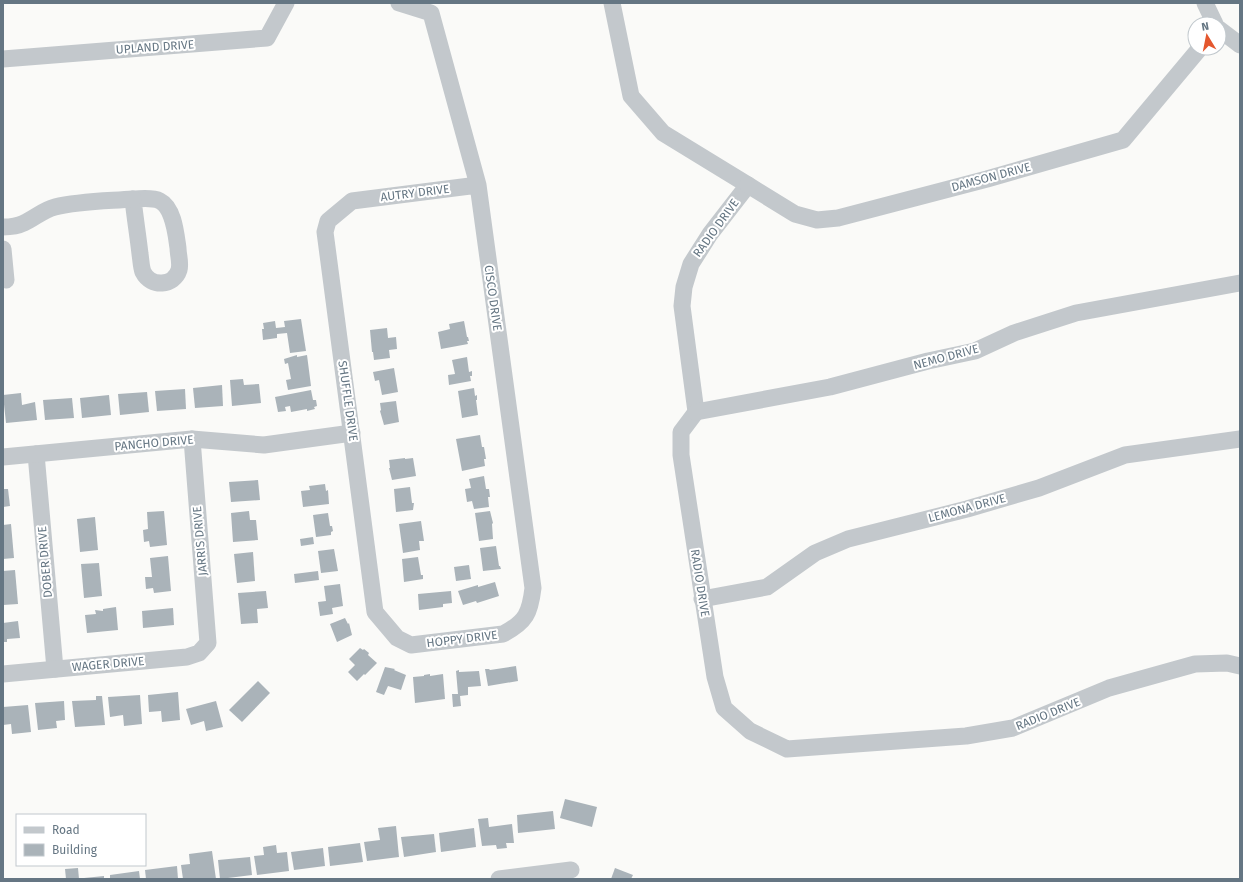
<svg xmlns="http://www.w3.org/2000/svg" width="1243" height="882" viewBox="0 0 1243 882" font-family="'Fira Sans',sans-serif">
<style>
.building{fill:#aab3b9}
.lines{fill:none;stroke-linecap:round;stroke-linejoin:round}
.minor{stroke:#c3c8cc;stroke-width:17}
.labels{text-anchor:middle;stroke-width:4;stroke-linejoin:round;paint-order:stroke}
.street-label{font-size:12px;fill:#657683;stroke:#fff}
</style>
<rect width="100%" height="100%" fill="#fafaf8"/>
<g class="building">
<path d="M301,319l5,32 -16,2 -3,-20 -10,1v4l-14,2 -1,-11h2l-1,-6 12,-2 1,7 9,-1 -1,-6z"/>
<path d="M464,321l3,16h1l1,4h-2l1,3 -27,5 -3,-17 12,-3 -1,-5z"/>
<path d="M387,328l1,10 8,-1 1,12 -8,1 1,8 -16,2 -1,-8h-1l-2,-22z"/>
<path d="M297,355v2l10,-2 4,31 -23,4 -2,-10 5,-1 -3,-16 -3,1 -1,-5z"/>
<path d="M467,357l2,15 3,-1v5h-2l1,5 -22,4 -1,-10 7,-1 -3,-14z"/>
<path d="M394,368l4,24 -16,3 -3,-15 -4,1 -2,-9z"/>
<path d="M243,379l1,6 15,-1 2,19 -29,3 -2,-26z"/>
<path d="M222,385l1,21 -28,2 -2,-20z"/>
<path d="M474,388l1,8 2,-1v5h-1l2,15 -16,3 -4,-27z"/>
<path d="M185,389l1,20 -29,2 -2,-20z"/>
<path d="M311,390l2,10h3l1,6 -3,1 1,2 -8,2v-2l-16,3 -1,-6 -5,1 1,4 -8,1 -3,-15z"/>
<path d="M147,392l2,20 -29,3 -2,-21z"/>
<path d="M21,393l1,12 13,-3 2,18 -31,3 -3,-28z"/>
<path d="M109,395l2,20 -29,3 -2,-20z"/>
<path d="M72,398l2,20 -29,2 -2,-20z"/>
<path d="M396,401l3,21 -15,3 -4,-14 1,-1 -1,-7z"/>
<path d="M480,435l2,12h2l2,12h-2l1,7 -23,5 -6,-32z"/>
<path d="M405,458v1l8,-1 3,18 -24,4 -3,-12h1l-1,-8z"/>
<path d="M484,476l2,13h3l1,8h-2l1,10 -15,2 -2,-8 -5,1 -2,-13 6,-1 -2,-9z"/>
<path d="M258,480l2,20 -29,2 -2,-20z"/>
<path d="M325,484l1,7 2,-1 1,14 -26,3 -2,-16 9,-1 -1,-4z"/>
<path d="M410,487l2,16h2l-1,7 -17,2 -2,-23z"/>
<path d="M3,489h5l2,17 -7,1z"/>
<path d="M164,511l3,34 -17,2 -1,-6 -5,1 -1,-12 5,-1 -1,-17z"/>
<path d="M249,511l1,9h6l2,20 -25,2 -2,-29z"/>
<path d="M490,511l3,12 -1,1 1,15 -14,2 -4,-28z"/>
<path d="M328,513l2,13h2l1,5 -2,1v3l-15,2 -3,-22z"/>
<path d="M95,517l3,33 -18,2 -3,-33z"/>
<path d="M421,521l3,20h-5l1,9 -17,3 -4,-29z"/>
<path d="M11,524l3,34 -11,1v-34z"/>
<path d="M313,537l1,7 -13,2 -1,-7z"/>
<path d="M496,546l3,20h1l1,3 -18,2 -3,-23z"/>
<path d="M334,549l4,22 -17,2 -3,-22z"/>
<path d="M253,552l2,29 -18,2 -3,-29z"/>
<path d="M168,556l3,35 -17,2 -1,-5 -7,1 -1,-12h7l-2,-19z"/>
<path d="M418,557l3,18h2v4l-19,3 -2,-23z"/>
<path d="M99,563l3,33 -18,2 -3,-34z"/>
<path d="M469,565l2,14 -15,2 -2,-14z"/>
<path d="M15,570l3,34 -15,1v-34z"/>
<path d="M318,571l1,9 -24,3 -1,-9z"/>
<path d="M495,582l4,14 -22,7 -1,-2 -13,4 -5,-14 20,-6v2z"/>
<path d="M340,584l3,22 -11,2 1,6 -13,2 -2,-14 8,-1 -2,-15z"/>
<path d="M266,591l2,17 -11,1 1,14 -17,1 -3,-31z"/>
<path d="M451,591l1,12 -9,1v3l-24,3 -1,-16z"/>
<path d="M116,607l2,23 -31,3 -2,-18 11,-1 -1,-4 8,1v-2z"/>
<path d="M173,608l1,17 -31,3 -1,-17z"/>
<path d="M345,618l3,6 1,-1 3,12 -15,7 -7,-18z"/>
<path d="M18,621l2,17 -13,1v3h-4v-19z"/>
<path d="M360,648l3,2 1,-1 5,4 -1,2 9,8 -12,12 -1,-1 -7,7 -9,-9 7,-7 -6,-6z"/>
<path d="M516,666l2,15 -30,5 -3,-17h4l1,1z"/>
<path d="M385,667l10,2 -1,1 12,5 -5,15 -13,-4 -4,9 -8,-3z"/>
<path d="M459,670v2l20,-1 2,15 -13,1v8l-8,1 1,10 -8,1 -1,-13h6l-2,-23z"/>
<path d="M430,674v2l13,-2 2,25 -30,4 -2,-26 11,-1v-1z"/>
<path d="M258,681l12,12 -28,29 -13,-12z"/>
<path d="M178,692l2,28 -18,2 -1,-11 -12,1 -1,-17z"/>
<path d="M140,695l2,29 -18,2 -1,-11 -13,2 -2,-20z"/>
<path d="M96,696h6l3,29 -30,2 -3,-26 24,-1z"/>
<path d="M64,701l1,19 -9,1 1,7 -19,2 -3,-27z"/>
<path d="M216,701l7,26 -17,4 -2,-10 -13,4 -5,-16z"/>
<path d="M28,705l3,27 -19,2 -1,-10 -8,1v-18z"/>
<path d="M565,799l32,8 -5,20 -32,-9z"/>
<path d="M553,811l2,18 -37,4 -1,-18z"/>
<path d="M488,818l1,9 23,-3 2,19h-8l1,5 -10,1 -1,-4 -14,1 -4,-27z"/>
<path d="M396,826l3,31 -32,4 -3,-19 16,-2 -2,-12z"/>
<path d="M474,828l2,19 -35,5 -2,-19z"/>
<path d="M434,834l2,18 -32,5 -3,-20z"/>
<path d="M360,843l3,19 -33,4 -2,-19z"/>
<path d="M276,845l1,8 10,-1 2,19 -32,4 -3,-19 10,-1 -1,-8z"/>
<path d="M323,848l2,18 -31,4 -3,-18z"/>
<path d="M212,851l4,28h-33l-2,-14 9,-1 -1,-10z"/>
<path d="M250,857l2,18 -32,4 -2,-19z"/>
<path d="M177,866l1,13h-32l-1,-9z"/>
<path d="M78,868l1,11h-13l-1,-10z"/>
<path d="M615,868l18,7 -2,4h-20z"/>
<path d="M139,871l1,8h-30v-4z"/>
<path d="M104,876v3h-20v-1z"/>
</g>
<g class="lines">
<g class="minor">
<path d="M399,3l32,10 47,172 55,403c-3,25 -7,34 -30,46l-92,11 -14,-7 -22,-26 -50,-380 3,-11 24,-20 126,-16"/>
<path d="M612,3l19,93 32,37 85,52 -38,49 -19,30 -7,23 -2,19 14,106 -15,20v23l34,222 9,31 26,23 37,18 179,-13 47,-8 96,-40 86,-24 32,-1 13,3"/>
<path d="M1205,3l10,21"/>
<path d="M1219,29l21,16"/>
<path d="M3,59l264,-21 19,-35"/>
<path d="M748,185l47,29 22,6 21,-2 149,-39 136,-39 77,-92"/>
<path d="M133,199c8,0 19,-2 27,2 14,7 16,34 18,47 0,7 3,15 1,22 -5,16 -28,18 -36,2 -2,-5 -2,-12 -3,-18 -2,-18 -5,-36 -7,-55z"/>
<path d="M3,227c7,0 15,-1 21,-4 11,-5 19,-13 31,-16 24,-6 52,-6 78,-8"/>
<path d="M3,249l3,31"/>
<path d="M696,412l134,-25 98,-26 47,-10 39,-18 62,-20 164,-30"/>
<path d="M36,454l19,215"/>
<path d="M3,457l189,-18 72,6 88,-12"/>
<path d="M702,599l65,-12 48,-34 33,-14 119,-30 72,-21 86,-33 115,-16"/>
<path d="M3,674l184,-17 12,-4 9,-10 -16,-204"/>
<path d="M499,879l72,-9"/>
</g>
</g>
<g class="labels">
<g class="street-label">
<text transform="translate(155 47) rotate(-4)" y="4">UPLAND DRIVE</text>
<text transform="translate(991 177) rotate(-15)" y="4">DAMSON DRIVE</text>
<text transform="translate(415 193) rotate(-7)" y="4">AUTRY DRIVE</text>
<text transform="translate(716 228) rotate(-54)" y="4">RADIO DRIVE</text>
<text transform="translate(493 298) rotate(82)" y="4">CISCO DRIVE</text>
<text transform="translate(946 357) rotate(-15)" y="4">NEMO DRIVE</text>
<text transform="translate(348 401) rotate(82)" y="4">SHUFFLE DRIVE</text>
<text transform="translate(154 443) rotate(-5)" y="4">PANCHO DRIVE</text>
<text transform="translate(967 508) rotate(-15)" y="4">LEMONA DRIVE</text>
<text transform="translate(200 541) rotate(-95)" y="4">JARRIS DRIVE</text>
<text transform="translate(45 562) rotate(-95)" y="4">DOBER DRIVE</text>
<text transform="translate(700 583) rotate(81)" y="4">RADIO DRIVE</text>
<text transform="translate(462 639) rotate(-7)" y="4">HOPPY DRIVE</text>
<text transform="translate(108 664) rotate(-5)" y="4">WAGER DRIVE</text>
<text transform="translate(1048 714) rotate(-22)" y="4">RADIO DRIVE</text>
</g>
</g>
<rect width="1243" height="882" fill="none" stroke="#657683" stroke-width="8"/>
<rect x="16" y="814" width="130" height="52" fill="#ffffff" stroke="#c1c8cd"/>
<rect x="24" y="827" width="20" height="6" fill="#c3c8cc" stroke="#c1c8cd"/>
<text x="52" y="834" font-size="12" fill="#657683">Road</text>
<rect x="24" y="844" width="20" height="12" fill="#aab3b9" stroke="#c1c8cd"/>
<text x="52" y="854" font-size="12" fill="#657683">Building</text>
<g transform="translate(1207 36) rotate(350)"><circle r="19" fill="#ffffff" stroke="#c1c8cd"/>
<path d="M0-3L7 15L0 10L-7 15Z" fill="#e4572e"/>
<text y="-6" font-size="11" font-weight="bold" text-anchor="middle" fill="#657683">N</text>
</g>
</svg>
